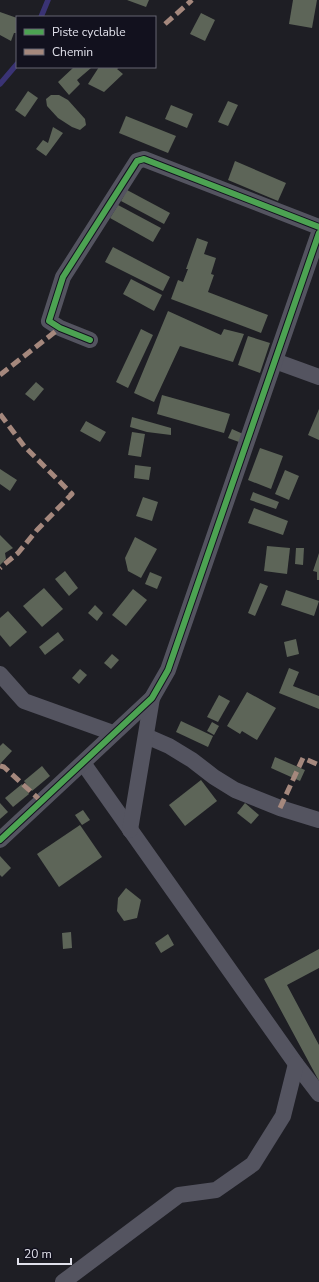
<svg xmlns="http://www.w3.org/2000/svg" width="319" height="1282" viewBox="0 0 319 1282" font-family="'Nunito Sans',sans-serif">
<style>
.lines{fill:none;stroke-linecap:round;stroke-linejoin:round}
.stream{stroke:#3a3374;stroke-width:5.5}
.building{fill:#5d6558}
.street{stroke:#545460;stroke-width:16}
.quiet{stroke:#a5887d;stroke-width:5;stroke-dasharray:10 5;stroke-linecap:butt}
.cycleway-casing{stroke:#12111e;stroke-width:8}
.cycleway{stroke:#4ca352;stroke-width:6}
</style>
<rect width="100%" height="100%" fill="#1e1e24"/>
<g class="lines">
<g class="stream">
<path d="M41,17l7,-17"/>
<path d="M0,84l17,-20"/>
</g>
</g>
<g class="building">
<path d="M127,0h22l-3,7z"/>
<path d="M293,0h24l-5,28 -23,-4z"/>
<path d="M0,12l17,6v15h-3l-3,8 -11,-6z"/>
<path d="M201,13l14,7 -10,21 -15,-7z"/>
<path d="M74,67h16l1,1 -14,12 3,4 -11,11 -11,-13z"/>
<path d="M99,67h21l-3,2 6,5 -19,18 -16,-8z"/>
<path d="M28,91l10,7 -13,19 -10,-7z"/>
<path d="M51,95h8l9,5 17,19 1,6 -6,5 -8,-3 -14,-9 -11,-12 -1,-7z"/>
<path d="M228,101l10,4 -10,21 -10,-4z"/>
<path d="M171,105l22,9 -6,14 -22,-9z"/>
<path d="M126,116l50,20 -8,17 -49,-20z"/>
<path d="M53,127l10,6 -17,23 -10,-7 7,-9 5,3z"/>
<path d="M235,161l51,22 -8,18 -50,-21z"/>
<path d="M127,190l43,23 -6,11 -43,-23z"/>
<path d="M118,205l43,23 -8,14 -43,-24z"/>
<path d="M197,238l11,4 -4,12 12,4 -5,16 3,1 -6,17 60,23 -7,18 -90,-34 7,-19 5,2 5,-13h-2z"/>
<path d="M113,247l57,30 -7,14 -58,-29z"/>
<path d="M131,279l31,16 -8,16 -31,-17z"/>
<path d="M168,311l53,24 3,-6 20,5 -11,28 -53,-16 -26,56 -20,-9z"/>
<path d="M141,329l12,6 -25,53 -12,-6z"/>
<path d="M248,336l22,7 -10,30 -22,-8z"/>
<path d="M36,382l8,7 -10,12 -9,-7z"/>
<path d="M162,395l68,19 -6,19 -67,-19z"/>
<path d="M319,409v31l-11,-5z"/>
<path d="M132,417l39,11v7l-24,-3 -17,-5z"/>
<path d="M86,421l20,11 -6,10 -20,-11z"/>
<path d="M232,429l11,5 -4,8 -11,-4z"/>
<path d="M132,432l13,2 -4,23 -13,-2z"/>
<path d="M260,448l23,8 -12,33 -23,-9z"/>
<path d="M135,465l16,2 -2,13 -15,-2z"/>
<path d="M0,469l17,11 -7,11 -10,-7z"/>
<path d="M285,470l14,6 -10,24 -14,-6z"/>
<path d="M253,492l26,10 -3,7 -26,-9z"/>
<path d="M143,497l15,5 -6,19 -16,-5z"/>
<path d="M254,508l34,13 -5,14 -35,-12z"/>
<path d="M0,535l13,13 -8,5 1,6 -6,6z"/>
<path d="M135,537l22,12 -16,29 -13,-7 -3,-13z"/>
<path d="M267,546l23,2 -3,26 -23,-3z"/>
<path d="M296,548h8l-1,17 -8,-1z"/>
<path d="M319,553v27h-2v-8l-4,-1z"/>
<path d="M65,571l13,17 -9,8 -14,-17z"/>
<path d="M150,572l12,5 -5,12 -12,-5z"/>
<path d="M260,583l8,3 -13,30 -7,-3z"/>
<path d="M44,588l19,21 -21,18 -19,-21z"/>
<path d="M133,589l14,11 -21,26 -14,-11z"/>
<path d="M286,590l33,11 -5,15 -33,-11z"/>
<path d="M95,605l8,8 -6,8 -9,-8z"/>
<path d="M8,611l19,21 -17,15 -10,-12v-17z"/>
<path d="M58,632l6,8 -19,15 -6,-8z"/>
<path d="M296,639l3,15 -12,3 -3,-15z"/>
<path d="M112,654l7,6 -8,9 -7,-6z"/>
<path d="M289,668l10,4 -6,14 26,10v13l-40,-16z"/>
<path d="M80,669l7,6 -8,9 -7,-6z"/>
<path d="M247,692l29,16 -19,32 -15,-9 -2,3 -13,-8z"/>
<path d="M219,695l11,6 -12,21 -11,-5z"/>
<path d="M181,721l32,15 -5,11 -32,-15z"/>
<path d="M212,722l7,4 -5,9 -7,-4z"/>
<path d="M3,743l9,8 -12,13v-18z"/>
<path d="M275,757l30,13 -5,11 -29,-13z"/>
<path d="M42,766l8,10 -18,15 -8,-10z"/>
<path d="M201,780l16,21 -32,25 -16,-21z"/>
<path d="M22,784l7,10 -16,13 -8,-9z"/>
<path d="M0,803l8,9 -8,7z"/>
<path d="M245,803l14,12 -8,9 -14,-11z"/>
<path d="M83,810l7,10 -8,5 -7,-10z"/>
<path d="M80,825l22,32 -43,30 -22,-33z"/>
<path d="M0,856l11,12 -9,9 -2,-2z"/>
<path d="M126,888l15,12 -4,18 -13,3 -7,-10 1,-13z"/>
<path d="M71,932l1,16 -9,1 -1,-16z"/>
<path d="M168,934l6,11 -13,8 -6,-10z"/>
<path d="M319,949v19l-32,17 32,60v36l-55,-102z"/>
</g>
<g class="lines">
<g class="street">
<path d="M90,340l-30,-12 -11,-7 14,-44 74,-116 7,-2 175,68"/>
<path d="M275,361l44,16"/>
<path d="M0,674l24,27 89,32"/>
<path d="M146,736l23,10 23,14 22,17 21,13 45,18 39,12"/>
<path d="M83,763l213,301 23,30"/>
<path d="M130,830l22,-132"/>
<path d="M0,840l152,-142 16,-28 151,-437"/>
<path d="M63,1282l116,-87 37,-5 37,-26 30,-48 13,-52"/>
</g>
<g class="quiet">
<path d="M165,24l27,-24"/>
<path d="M0,375l60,-47"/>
<path d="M0,414l24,32 48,48 -35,36 -19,23 -18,15"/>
<path d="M0,766l4,1 37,34"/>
<path d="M280,808l23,-50 16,7"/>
</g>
<defs>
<g id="cycleway">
<path d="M90,340l-30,-12 -11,-7 14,-44 74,-116 7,-2 175,68"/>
<path d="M0,840l152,-142 16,-28 151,-437"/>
</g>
</defs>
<use href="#cycleway" class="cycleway-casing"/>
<use href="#cycleway" class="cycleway"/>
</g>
<rect x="16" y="16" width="140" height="52" fill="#12111e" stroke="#656470"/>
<rect x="24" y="29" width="20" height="6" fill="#4ca352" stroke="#656470"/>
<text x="52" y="36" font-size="12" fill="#e1e1eb">Piste cyclable</text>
<rect x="24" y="49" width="20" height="6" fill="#a5887d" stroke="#656470"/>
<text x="52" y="56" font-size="12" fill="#e1e1eb">Chemin</text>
<path d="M18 1258v6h53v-6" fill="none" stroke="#e1e1eb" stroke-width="2"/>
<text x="24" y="1258" font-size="12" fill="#e1e1eb" stroke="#12111e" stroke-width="3" paint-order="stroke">20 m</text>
</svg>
